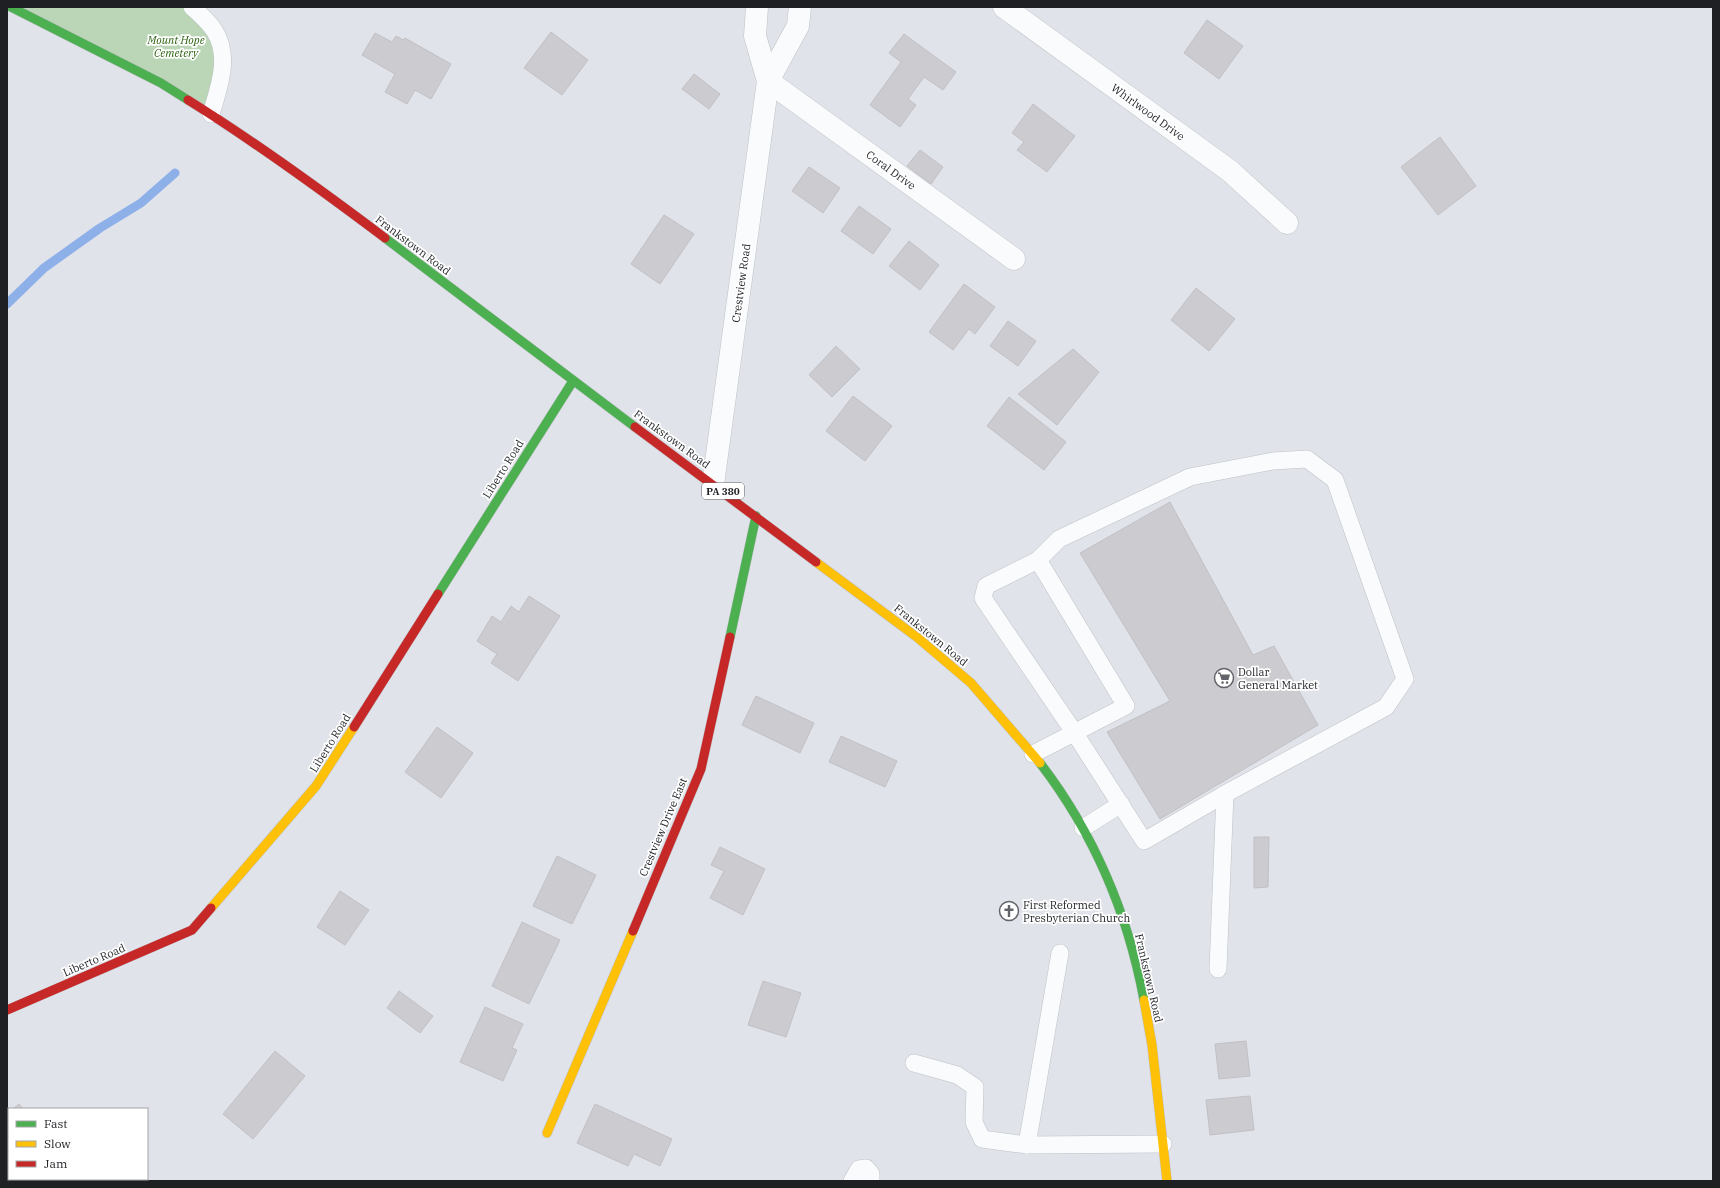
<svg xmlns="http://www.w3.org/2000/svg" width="1720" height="1188" viewBox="0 0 1720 1188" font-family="'IBM Plex Serif',serif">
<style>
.green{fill:#bad6b6}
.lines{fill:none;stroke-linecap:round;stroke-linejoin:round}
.stream{stroke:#8eb0e9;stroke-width:9}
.building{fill:#cbcbd0;stroke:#c1c0c5}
.lane-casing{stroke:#bfc1c6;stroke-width:18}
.street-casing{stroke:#bfc1c6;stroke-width:23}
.fast-casing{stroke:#bfc1c6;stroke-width:10}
.slow-casing{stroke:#bfc1c6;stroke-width:10}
.jam-casing{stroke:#bfc1c6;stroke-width:10}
.lane{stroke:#fafbfc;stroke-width:17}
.street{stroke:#fafbfc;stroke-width:22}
.fast{stroke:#4caf50;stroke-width:9}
.slow{stroke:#ffc107;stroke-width:9}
.jam{stroke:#c62828;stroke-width:9}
.labels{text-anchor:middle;stroke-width:3.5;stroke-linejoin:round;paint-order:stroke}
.shield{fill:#fff;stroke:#626366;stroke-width:1}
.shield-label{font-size:10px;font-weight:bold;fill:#1e2024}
.park-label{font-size:11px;font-style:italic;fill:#2b6310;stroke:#fff}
.street-label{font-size:11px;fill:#1e2024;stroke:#fff}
.poi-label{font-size:11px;fill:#1e2024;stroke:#fff;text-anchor:start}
</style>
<rect width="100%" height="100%" fill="#e1e3ea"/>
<path class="green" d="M11,7h181l27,35 -8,72z"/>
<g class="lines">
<path class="stream" d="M7,304l37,-36 56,-40 41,-25 34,-30"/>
</g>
<g class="building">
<path d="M1207,20l36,26 -24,33 -35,-26z"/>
<path d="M551,32l37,28 -26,35 -38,-27z"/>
<path d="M375,33l17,9 4,-6 8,4 1,-2 46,26 -20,35 -16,-9 -8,14 -22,-12 10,-18 -33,-19z"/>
<path d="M904,34l52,38 -13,18 -19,-13 -16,22 8,6 -16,22 -30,-22 31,-43 -12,-9z"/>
<path d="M694,74l26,20 -11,15 -27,-20z"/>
<path d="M1033,104l42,32 -28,36 -30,-22 7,-8 -12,-9z"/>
<path d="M1440,137l36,49 -38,29 -37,-48z"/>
<path d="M920,150l23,17 -12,17 -24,-18z"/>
<path d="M809,167l31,21 -17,25 -31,-22z"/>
<path d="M859,206l32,23 -18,25 -32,-23z"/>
<path d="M664,215l30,19 -34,50 -29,-20z"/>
<path d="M909,241l30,24 -19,25 -31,-24z"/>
<path d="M964,284l31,23 -20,27 -6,-5 -16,21 -24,-18z"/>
<path d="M1196,288l39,31 -26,32 -38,-31z"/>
<path d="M1008,321l28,20 -18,25 -28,-20z"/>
<path d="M836,346l24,23 -28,28 -23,-22z"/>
<path d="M1073,349l26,23 -42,53 -39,-31z"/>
<path d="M853,396l39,30 -27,35 -39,-30z"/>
<path d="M1009,397l57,45 -22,28 -57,-44z"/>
<path d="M1170,502l83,153 21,-9 44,79 -158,94 -53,-87 63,-31 -90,-148z"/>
<path d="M529,596l31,20 -42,65 -27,-18 6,-9 -20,-13 15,-25 9,6 10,-16 8,6z"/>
<path d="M756,696l58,27 -14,30 -58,-28z"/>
<path d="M437,727l36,26 -32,45 -36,-26z"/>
<path d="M841,736l56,25 -12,26 -56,-25z"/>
<path d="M1254,837h15l-1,50 -14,1z"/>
<path d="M720,847l45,22 -22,46 -33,-17 14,-27 -13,-6z"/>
<path d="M557,856l39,19 -24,49 -39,-18z"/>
<path d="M340,891l29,19 -24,35 -28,-18z"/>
<path d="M522,922l38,18 -31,64 -37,-18z"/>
<path d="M763,981l38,12 -15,44 -38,-12z"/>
<path d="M399,991l34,25 -13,17 -33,-25z"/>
<path d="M485,1007l38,17 -11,24 5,2 -14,31 -43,-19z"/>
<path d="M1246,1041l4,35 -31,3 -4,-35z"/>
<path d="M275,1051l30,25 -52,63 -30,-25z"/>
<path d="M1250,1096l4,34 -44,5 -4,-35z"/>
<path d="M19,1104l4,5h-10z"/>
<path d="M595,1104l77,35 -12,27 -26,-12 -6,12 -51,-23z"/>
<path d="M7,1106l3,3 -1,32 -2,2z"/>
</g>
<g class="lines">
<defs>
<g id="lane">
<path d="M192,7c8,7 16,14 22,23 17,26 5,57 -3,84"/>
<path d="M1038,560l21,-21 131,-62 83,-16 34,-2 28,21 70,199 -19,28 -161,87"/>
<path d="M1033,754l93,-48 -88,-146 -52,26 -3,12 91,134 70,109 81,-47 -7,175"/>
<path d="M1083,828l38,-24"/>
<path d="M1060,953l-33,192 136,-1"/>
<path d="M914,1063l43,12 18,12 -1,35 8,17 45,6"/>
<path d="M852,1181l7,-12 7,-1 5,6v7"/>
</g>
<g id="street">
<path d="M757,7l-2,29 13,45"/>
<path d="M1004,7l226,164 57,52"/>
<path d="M768,81l246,178"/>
<path d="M713,484l55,-403 30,-55 2,-19"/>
</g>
<g id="fast">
<path d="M11,7l150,76 27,17"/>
<path d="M385,238l250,189"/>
<path d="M438,594l135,-213"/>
<path d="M730,637l26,-121"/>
<path d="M1040,763c53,69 88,151 104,237"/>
</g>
<g id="slow">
<path d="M816,562l102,76 53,45 69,80"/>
<path d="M211,908l105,-122 38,-59"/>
<path d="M1144,1000l8,45 15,136"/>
<path d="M547,1133l86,-202"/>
</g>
<g id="jam">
<path d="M188,100c69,43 132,89 197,138"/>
<path d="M635,427l181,135"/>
<path d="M354,727l84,-133"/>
<path d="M633,931l68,-162 29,-132"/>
<path d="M7,1010l185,-80 19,-22"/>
</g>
</defs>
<use href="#lane" class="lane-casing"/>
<use href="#street" class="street-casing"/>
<use href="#fast" class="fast-casing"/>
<use href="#slow" class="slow-casing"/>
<use href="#jam" class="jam-casing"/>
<use href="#lane" class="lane"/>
<use href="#street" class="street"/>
<use href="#fast" class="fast"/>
<use href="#slow" class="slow"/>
<use href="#jam" class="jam"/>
</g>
<defs>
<symbol id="supermarket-ring" viewBox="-11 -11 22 22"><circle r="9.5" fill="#fff" stroke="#626469" stroke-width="1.5"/><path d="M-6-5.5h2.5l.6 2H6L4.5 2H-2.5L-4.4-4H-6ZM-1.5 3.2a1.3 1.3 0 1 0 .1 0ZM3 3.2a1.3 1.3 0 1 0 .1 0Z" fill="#626469"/></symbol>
<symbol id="church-ring" viewBox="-11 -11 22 22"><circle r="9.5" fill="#fff" stroke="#626469" stroke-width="1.5"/><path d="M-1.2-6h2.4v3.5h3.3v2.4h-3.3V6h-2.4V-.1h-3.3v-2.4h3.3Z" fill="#626469"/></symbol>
</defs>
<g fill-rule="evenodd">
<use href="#supermarket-ring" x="1213" y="667" width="22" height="22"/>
<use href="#church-ring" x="998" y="900" width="22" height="22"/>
</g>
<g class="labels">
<rect class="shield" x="702" y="483" width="42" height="16" rx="3"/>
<g class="shield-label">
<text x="723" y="495">PA 380</text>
</g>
<g class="park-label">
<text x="176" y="44">Mount Hope<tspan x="176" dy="13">Cemetery</tspan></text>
</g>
<g class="street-label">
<text transform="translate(1148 112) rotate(36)" y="4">Whirlwood Drive</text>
<text transform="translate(891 170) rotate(36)" y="4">Coral Drive</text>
<text transform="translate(413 245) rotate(37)" y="4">Frankstown Road</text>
<text transform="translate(741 283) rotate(-82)" y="4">Crestview Road</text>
<text transform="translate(672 439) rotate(36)" y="4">Frankstown Road</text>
<text transform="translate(503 469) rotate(-58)" y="4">Liberto Road</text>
<text transform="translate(931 635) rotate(39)" y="4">Frankstown Road</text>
<text transform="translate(330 743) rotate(-58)" y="4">Liberto Road</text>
<text transform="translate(663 827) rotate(-67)" y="4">Crestview Drive East</text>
<text transform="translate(94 960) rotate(-23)" y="4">Liberto Road</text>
<text transform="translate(1149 978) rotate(77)" y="4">Frankstown Road</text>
</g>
<g class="poi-label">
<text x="1238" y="676">Dollar<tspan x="1238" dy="13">General Market</tspan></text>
<text x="1023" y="909">First Reformed<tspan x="1023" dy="13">Presbyterian Church</tspan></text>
</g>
</g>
<rect width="1720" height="1188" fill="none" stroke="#1e2024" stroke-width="16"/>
<rect x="8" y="1108" width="140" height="72" fill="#ffffff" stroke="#a5a6a7"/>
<rect x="16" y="1121" width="20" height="6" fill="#4caf50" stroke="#a5a6a7"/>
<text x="44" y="1128" font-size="12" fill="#1e2024">Fast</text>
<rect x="16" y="1141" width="20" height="6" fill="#ffc107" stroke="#a5a6a7"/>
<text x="44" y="1148" font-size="12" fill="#1e2024">Slow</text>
<rect x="16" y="1161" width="20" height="6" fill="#c62828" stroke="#a5a6a7"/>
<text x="44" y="1168" font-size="12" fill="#1e2024">Jam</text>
</svg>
